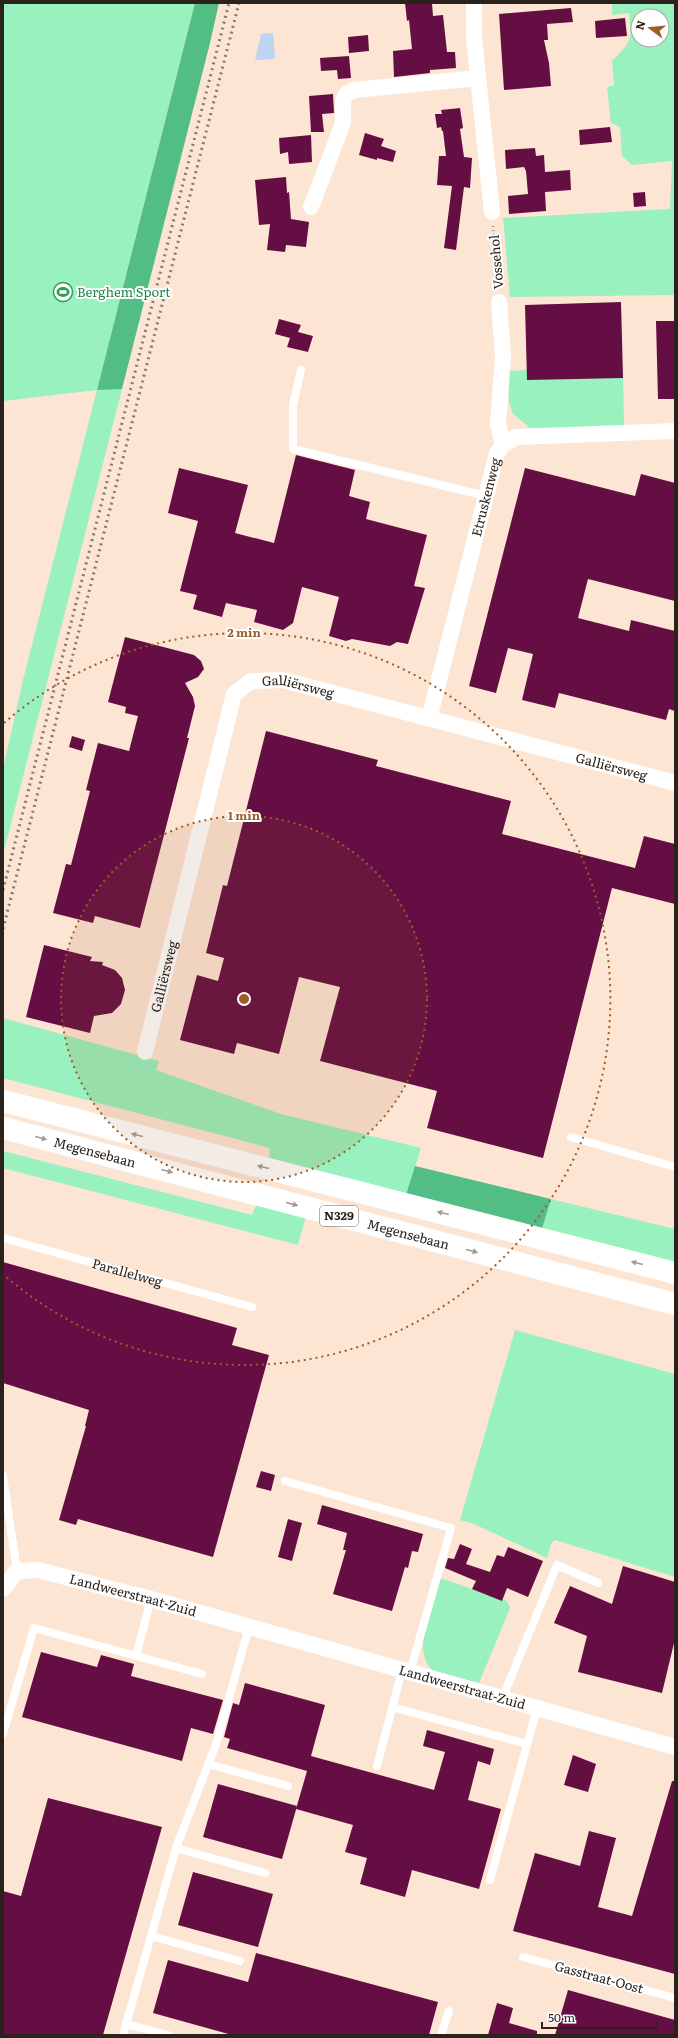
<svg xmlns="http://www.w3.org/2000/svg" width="678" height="2038" viewBox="0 0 678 2038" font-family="Literata,serif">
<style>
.green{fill:#98f1be;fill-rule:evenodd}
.forest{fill:#53bd86}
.water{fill:#bdd4f5}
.building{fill:#640e43}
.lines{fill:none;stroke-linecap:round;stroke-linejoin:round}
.path{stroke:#a79689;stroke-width:2.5;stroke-dasharray:1 3;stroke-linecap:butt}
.service{stroke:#fff;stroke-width:8}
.minor{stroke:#fff;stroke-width:16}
.primary{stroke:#fff;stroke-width:22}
.rail{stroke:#89796e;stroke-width:3;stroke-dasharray:2 4;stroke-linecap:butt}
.oneway{fill:#9f9c98}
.ring{fill:none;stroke:#9d5d27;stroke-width:2;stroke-dasharray:2 4}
.labels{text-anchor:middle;stroke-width:4;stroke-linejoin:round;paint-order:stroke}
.shield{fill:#fff;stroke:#6a645f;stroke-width:1}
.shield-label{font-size:12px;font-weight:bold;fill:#2a221b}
.street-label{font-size:13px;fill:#2a221b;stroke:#fff}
.leisure-label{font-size:13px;fill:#27864d;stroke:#fff;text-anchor:start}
.centre{fill:#9d5d27;stroke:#fff;stroke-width:2}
.ring-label{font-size:12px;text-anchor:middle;font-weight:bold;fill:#9d5d27;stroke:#fff;stroke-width:4;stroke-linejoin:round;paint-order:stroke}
</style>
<rect width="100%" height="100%" fill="#fde5d4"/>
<g class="green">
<path d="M3,3h192l-98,387 25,-1 -119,466v-86l20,-89 74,-290 -94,11z"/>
<path d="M612,3h63v292l-165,2 -7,-79 167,-9 2,-48 -40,4 -10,-9 -2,-29 -9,-4 -4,-36 7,-2 -2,-24c20,-20 20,-20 17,-48l-17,2zM638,16h24v24h-24z"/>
<path d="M623,365l1,61 -94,2 -17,-14 -4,-12 -2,-31z"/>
<path d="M3,1018l156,43 -3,9 125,44 140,34 -16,50 -137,-37 2,-13 -267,-70z"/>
<path d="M3,1151l249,64 5,-12 49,13 -8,29 -295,-77z"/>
<path d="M551,1199l124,30v36l-134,-33z"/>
<path d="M515,1330l160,44v203l-120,-37 -4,4 -4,14 -73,-34 -14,-4z"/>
<path d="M440,1578l67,23 3,7 -31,75c-11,-3 -32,-5 -42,-10 -29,-16 -4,-72 3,-95z"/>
</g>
<g class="forest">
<path d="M195,3h24l-9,40 -88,346 -25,1z"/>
<path d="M415,1166l136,33 -10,33 -136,-34z"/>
</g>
<path class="water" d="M273,33l2,26 -20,1 6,-26z"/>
<g class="building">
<path d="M405,3h27l1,13 10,-1 4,37h8l1,16 -26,2v3l-36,4 -1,-26 19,-2 -3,-29 -2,1z"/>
<path d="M571,8l2,14 -26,2 1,16h-4l5,23 2,23 -47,4 -5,-76z"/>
<path d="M625,18l2,18 -31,2 -1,-17z"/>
<path d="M368,35l1,16 -20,2 -1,-16z"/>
<path d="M349,56l2,22 -13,1 -1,-9 -16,1 -1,-13z"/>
<path d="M333,94l1,19 -12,1 2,18h-13l-2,-36z"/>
<path d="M460,108l3,20 -3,1 4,28 8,1 -2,30 -6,-1 -8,63 -12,-2 8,-62 -15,-1 2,-29h7l-3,-25h-1l-1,-4 -4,1 -2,-14h7l-1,-4z"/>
<path d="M610,127l2,15 -32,3 -1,-15z"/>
<path d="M365,133l19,6 -3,7 15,5 -3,11 -16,-4v2l-18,-5z"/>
<path d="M311,135l1,27 -23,2 -1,-12 -8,2 -1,-16z"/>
<path d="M535,148l1,8 8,-1 1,17 25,-2 1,20 -26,2 1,19 -37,3 -1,-18 20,-2 -2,-23 -2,-4 -18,2 -1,-19z"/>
<path d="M286,177l1,16 2,-1 2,27 18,3 -3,25 -20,-2 -1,7 -18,-2 3,-26 -11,1 -4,-45z"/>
<path d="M645,192l1,14 -12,1 -1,-14z"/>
<path d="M621,302l2,76 -96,2 -2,-75z"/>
<path d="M279,319l22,6 -3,7 15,4 -5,16 -21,-5 3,-9 -15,-4z"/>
<path d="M656,321h19v78h-17z"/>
<path d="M296,455l59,15 -6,26 21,6 -4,17 61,16 -13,51 11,2 -17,56 -11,-2 -7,4 -38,-7 -6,2 -17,-5 10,-39 -37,-10 -9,36 -10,7 -29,-8 3,-12 -31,-7 -4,14 -29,-8 4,-14 -17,-4 18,-70 -30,-8 11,-45 69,17 -13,48 39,10z"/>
<path d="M525,468l110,28 6,-22 34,9v118l-87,-22 -10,39 51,13 2,-11 44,11v80l-6,-2 -3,11 -107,-27 -4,15 -33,-8 11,-46 -25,-6 -12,45 -27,-7z"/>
<path d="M125,637l69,18 7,6 3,8 -6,8 -13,6 8,14 2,9 -8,32h2l-49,190 -45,-12 -2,7 -40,-10 13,-49 5,1 19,-74 -4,-1 12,-47 31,8 9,-35 -13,-3 1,-6 -18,-5z"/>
<path d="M266,731l112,29 -2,6 135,35 -9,33 133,34 9,-32 31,8v60l-63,-16 -69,270 -116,-30 10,-37 -117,-30 20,-74 -41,-10 -20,77 -42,-11 -3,11 -54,-14 17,-65 21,6 6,-23 -18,-5 17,-68 4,1z"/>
<path d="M72,736l13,4 -3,11 -13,-4z"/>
<path d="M44,945l48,12 -2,4 13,1 -1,3 13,5 7,8 3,12 -4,14 -9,9 -18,3 -4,17 -64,-16z"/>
<path d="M3,1262l234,66 -5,17 37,10 -56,202 -135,-38 -2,6 -17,-5 27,-94h-1l4,-16 -86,-27z"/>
<path d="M261,1471l14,4 -4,16 -15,-4z"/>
<path d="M322,1505l101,29 -5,18 -6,-1 -4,17 -3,-1 -13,44 -59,-17 13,-44h-3l4,-17 -30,-9z"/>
<path d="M288,1519l14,4 -10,38 -14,-4z"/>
<path d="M460,1544l12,5 -6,15 24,8 7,-17 7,2 4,-10 35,14 -15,36 -21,-9 -5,13 -30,-12 4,-8 -31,-13 3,-10 6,1z"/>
<path d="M623,1566l52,16v57l-13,54 -84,-21 9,-36 -33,-13 16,-37 42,18z"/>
<path d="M41,1652l56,15 4,-12 33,9 -3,12 92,24 -10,34 -22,-6 -9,33 -160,-44z"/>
<path d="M245,1683l80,22 -14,51 123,34 11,-38 -22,-6 4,-16 67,19 -4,16 -12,-4 -10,39 33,9 -22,80 -67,-19 -7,27 -45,-13 7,-26 -22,-6 8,-27 -57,-16 11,-38 -80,-23 3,-9 -6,-2 9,-34 6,2z"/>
<path d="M573,1755l23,9 -8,28 -24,-7z"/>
<path d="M672,1781h3v193l-162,-43 22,-78 45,13 9,-35 27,7 -18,69 34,9z"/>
<path d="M218,1784l79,22 -15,53 -79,-22z"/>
<path d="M48,1798l114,29 -59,208h-100v-144l18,5z"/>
<path d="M193,1872l80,22 -15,53 -80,-22z"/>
<path d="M256,1953l182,49 -9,33h-197l-79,-22 15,-53 80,22z"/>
<path d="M568,1990l107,30v15h-120z"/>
<path d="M497,2003l16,5 -4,15 28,8v4h-49z"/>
</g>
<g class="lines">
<path class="path" d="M493,226l5,61"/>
<g class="service">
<path d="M301,370l-8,35v44l193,47"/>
<path d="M571,1137l104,30"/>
<path id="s1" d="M3,1238l249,69"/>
<path d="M3,1476l14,95"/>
<path d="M285,1481l166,47 -41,144"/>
<path d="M136,1656l15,-57"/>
<path d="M504,1698l3,-11 50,-122 41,18"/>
<path d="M392,1707l135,37"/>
<path d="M3,1734l31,-106 168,46"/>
<path d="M208,1764l80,22"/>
<path d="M377,1766l25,-96"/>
<path d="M176,1848l89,25"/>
<path d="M490,1880l47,-172"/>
<path d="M151,1936l89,25"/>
<path d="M523,1957l152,41"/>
<path d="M126,2024l42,11"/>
<path d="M123,2035l53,-187 40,-104 33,-117"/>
<path d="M441,2035l8,-24"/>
</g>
<g class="minor">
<path d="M474,3v35l18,174"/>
<path d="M311,207l32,-84v-21l3,-8 8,-4 124,-12"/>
<path d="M499,302l4,54 -5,68 5,21"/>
<path id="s2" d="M429,719l68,-266 6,-8 13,-8 159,-6"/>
<path id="s3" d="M145,1052l89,-358 17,-13 32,-1 392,103"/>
<path id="s4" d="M3,1589l14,-18 21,-1 113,29 524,148"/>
</g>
<g class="primary">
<path d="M3,1101l672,172"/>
<path id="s5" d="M3,1128l672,176"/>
</g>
<g class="rail">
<path d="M3,890l226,-887"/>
<path d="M3,929l236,-926"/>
</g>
</g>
<defs><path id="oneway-solid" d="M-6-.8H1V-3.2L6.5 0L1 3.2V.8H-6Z"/></defs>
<g class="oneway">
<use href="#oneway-solid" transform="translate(137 1135) rotate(-166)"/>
<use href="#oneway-solid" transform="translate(41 1138) rotate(15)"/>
<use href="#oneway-solid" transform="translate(263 1167) rotate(-166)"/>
<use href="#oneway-solid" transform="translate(167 1171) rotate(15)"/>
<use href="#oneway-solid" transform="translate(292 1204) rotate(15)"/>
<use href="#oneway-solid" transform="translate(443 1213) rotate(-166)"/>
<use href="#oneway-solid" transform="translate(472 1251) rotate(15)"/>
<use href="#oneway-solid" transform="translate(637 1263) rotate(-166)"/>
</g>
<circle cx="244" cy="999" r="183" fill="#9d5d27" fill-opacity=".12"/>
<g class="ring">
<circle cx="244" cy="999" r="183"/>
<path d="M4 723A366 366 0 1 1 4 1275"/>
</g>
<defs>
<symbol id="stadium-ring" viewBox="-11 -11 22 22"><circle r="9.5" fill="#fff" stroke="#2e9e5b" stroke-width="1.5"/><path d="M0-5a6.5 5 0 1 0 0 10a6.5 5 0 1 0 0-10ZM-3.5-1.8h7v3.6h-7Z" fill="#2e9e5b"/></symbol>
</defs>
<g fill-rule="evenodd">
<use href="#stadium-ring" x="52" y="281" width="22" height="22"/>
</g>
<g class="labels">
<rect class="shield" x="320" y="1206" width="38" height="20" rx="3"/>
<g class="shield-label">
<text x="339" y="1220">N329</text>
</g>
<g class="street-label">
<text transform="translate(496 262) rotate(-95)" y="5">Vossehol</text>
<text dy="5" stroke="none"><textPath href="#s2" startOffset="229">Etruskenweg</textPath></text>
<text dy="5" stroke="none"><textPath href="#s3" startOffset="438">Galliërsweg</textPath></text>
<text dy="5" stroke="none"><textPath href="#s3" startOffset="762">Galliërsweg</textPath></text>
<text dy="5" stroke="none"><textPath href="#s3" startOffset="78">Galliërsweg</textPath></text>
<text dy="5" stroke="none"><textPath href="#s5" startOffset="95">Megensebaan</textPath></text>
<text dy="5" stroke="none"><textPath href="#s5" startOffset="419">Megensebaan</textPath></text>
<text dy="5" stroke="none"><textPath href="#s1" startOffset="129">Parallelweg</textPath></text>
<text dy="5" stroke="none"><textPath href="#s4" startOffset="142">Landweerstraat-Zuid</textPath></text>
<text dy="5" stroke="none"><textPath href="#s4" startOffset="484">Landweerstraat-Zuid</textPath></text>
<text transform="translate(599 1977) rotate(15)" y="5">Gasstraat-Oost</text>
</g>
<g class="leisure-label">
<text x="77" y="297">Berghem Sport</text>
</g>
</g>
<circle cx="244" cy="999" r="6" class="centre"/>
<g class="ring-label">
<text x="244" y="637">2 min</text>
<text x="244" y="820">1 min</text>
</g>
<rect width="678" height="2038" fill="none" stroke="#2a221b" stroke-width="8"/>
<g transform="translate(650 28) rotate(286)"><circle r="19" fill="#ffffff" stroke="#aaa7a4"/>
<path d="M0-3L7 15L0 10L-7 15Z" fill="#9d5d27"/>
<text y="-6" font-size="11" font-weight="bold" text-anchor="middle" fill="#2a221b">N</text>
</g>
<path d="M542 2022v6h114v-6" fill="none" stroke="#2a221b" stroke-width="2"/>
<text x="548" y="2022" font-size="12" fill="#2a221b" stroke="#ffffff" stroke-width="3" paint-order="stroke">50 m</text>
</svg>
